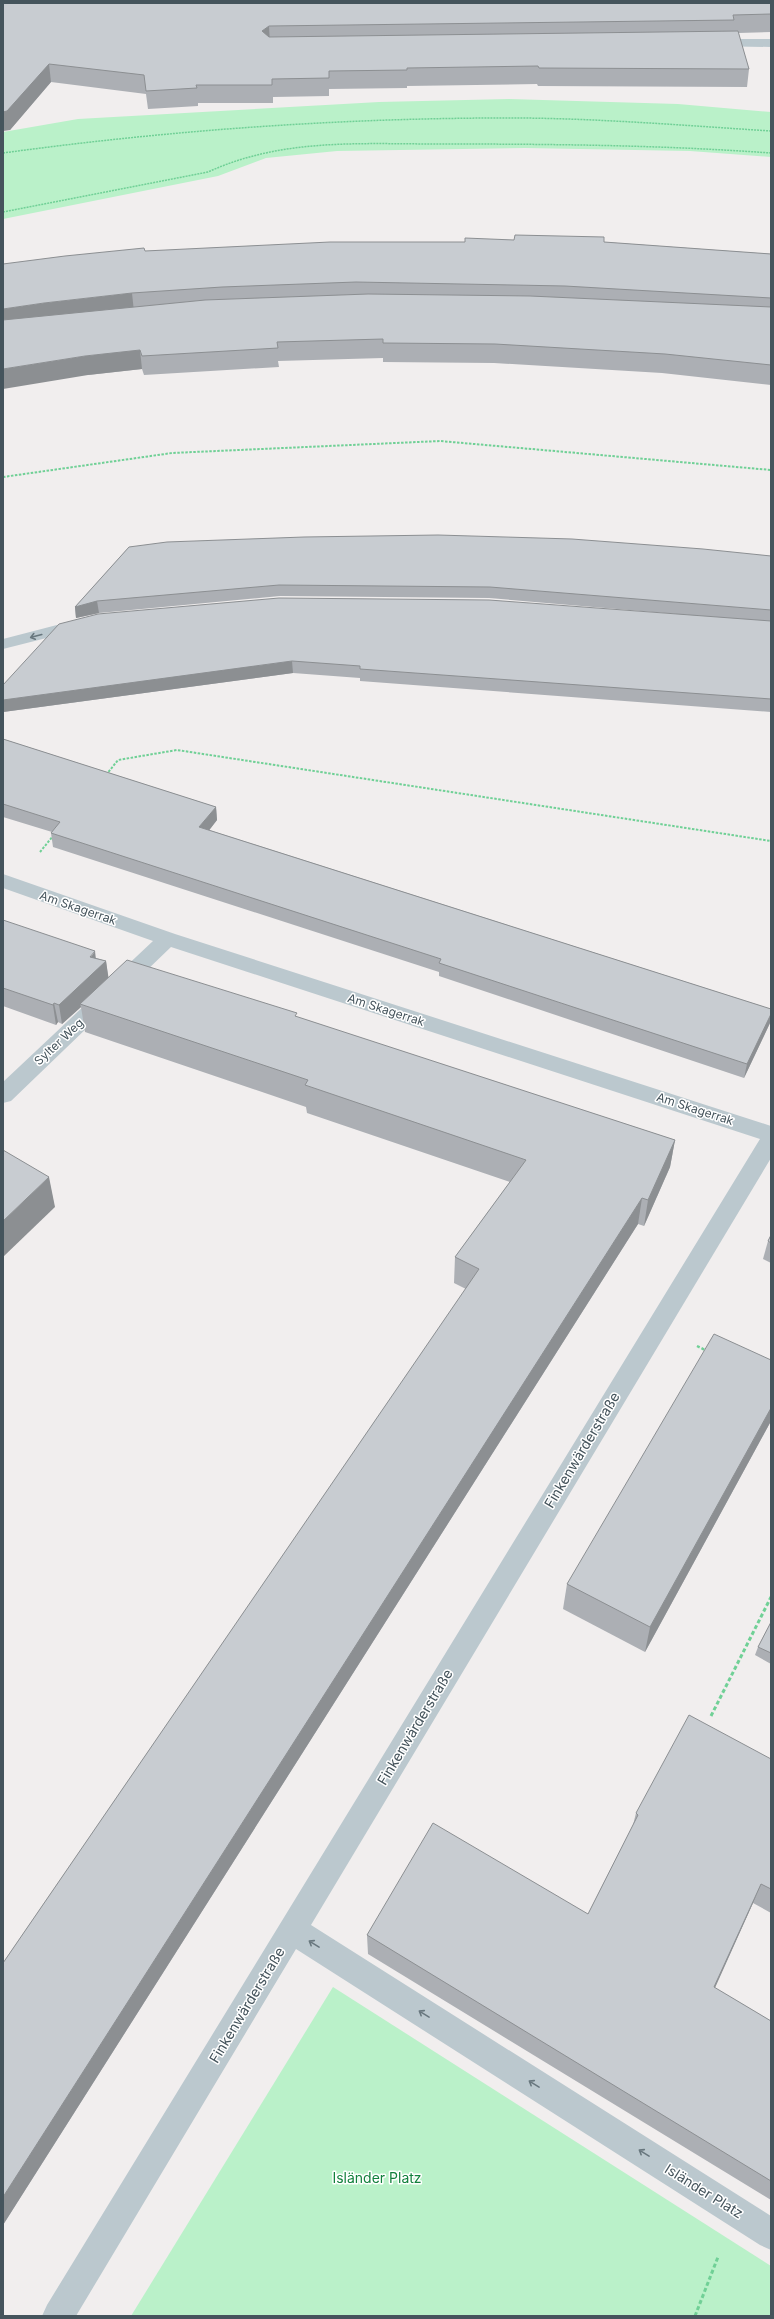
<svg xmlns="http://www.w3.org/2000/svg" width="774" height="2319" viewBox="0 0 774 2319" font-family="Inter,sans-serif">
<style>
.green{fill:#baf1c9}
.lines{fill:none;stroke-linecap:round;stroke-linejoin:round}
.path-far3{stroke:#70d096;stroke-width:1.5;stroke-dasharray:2 1;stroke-linecap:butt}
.path-far2{stroke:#70d096;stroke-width:2;stroke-dasharray:2.5 1.5;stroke-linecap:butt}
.path-far1{stroke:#70d096;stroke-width:2.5;stroke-dasharray:3 2;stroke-linecap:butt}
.path{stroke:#70d096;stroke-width:3;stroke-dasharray:4 2.5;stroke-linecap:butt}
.minor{fill:#bbc8ce;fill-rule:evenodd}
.wall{fill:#acafb4}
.shaded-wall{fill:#8c8f92}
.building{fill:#c8ccd1;stroke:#8c8f92}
.oneway{stroke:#68777e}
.labels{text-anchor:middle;stroke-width:3;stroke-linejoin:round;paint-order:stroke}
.street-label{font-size:12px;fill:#45545c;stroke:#fff}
.near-street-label{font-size:14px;fill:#45545c;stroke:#fff}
.near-park-label{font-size:14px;fill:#13813d;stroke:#fff}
</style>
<rect width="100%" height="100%" fill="#f1eeee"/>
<g class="green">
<path d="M509,99l169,5 93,8v45l-81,-6 -165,-3 -188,3 -71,7 -48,18 -215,43v-87l75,-13 301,-17z"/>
<path d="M333,1987l438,279v50h-640z"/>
</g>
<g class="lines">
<g class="path-far3">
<path d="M3,153c161,-22 324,-34 486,-35 94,-1 188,7 282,13"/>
<path d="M3,212l205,-40c74,-34 152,-28 231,-28 111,0 221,1 332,9"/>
</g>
<g class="path-far2">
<path d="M3,477l169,-24 268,-12 331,29"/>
<path d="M106,775l12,-15 59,-10 594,91"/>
<path d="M40,852l13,-16"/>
</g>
<path class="path-far1" d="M697,1346l10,5"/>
<g class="path">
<path d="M711,1716l60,-119"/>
<path d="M695,2316l23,-59"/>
</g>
<g class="minor">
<path d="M712,39h59v8l-63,-1 -2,-3 2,-3z"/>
<path d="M80,619l6,1 3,4 -3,4 -83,21v-10z"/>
<path d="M3,874l172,60 596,192v32l-460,767 460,291v34l-11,-5 -464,-296 -220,367h-34l5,-11 713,-1166 -589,-192 -160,154 -8,2v-21l150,-141 -150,-53z"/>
</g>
</g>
<g class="wall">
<path d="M3,3h768v29l-33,1 11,36 -2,18 -209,-1 -1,-2 -130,2v2l-78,1v7l-56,1v6h-75v3l-50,3 -2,-15 -95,-12 -41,48z"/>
<path d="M465,242h139l167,12v131l-109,-12 -168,-10 -111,-1v-4l-105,3 1,6 -135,8 -2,-6 -54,6 57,-124z"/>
<path d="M129,547l642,9v156l-411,-31v-3l-67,-5 -290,39v-27l673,-71 -187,-16 -209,-2 -181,17 -23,5 -1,-11z"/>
<path d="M3,739l213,68 1,13 -8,10 562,179v10l-1,4 -26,55 -305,-102v-4l-386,-125 -2,-14 1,-1 -49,-15z"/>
<path d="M3,920l93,38 10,3 2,16 189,40 378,123 -5,27 -26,59 -6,-2 -635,1001v-262l463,-674 -12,-6 1,-26 55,-75 -203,-69 -1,-6 -221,-75 -4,-25 -19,17 -4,-2 -2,3 -53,-19z"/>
<path d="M771,1235v28l-8,-4 5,-18z"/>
<path d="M771,1360v61l-126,231 -82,-43 4,-25z"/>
<path d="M771,1622v42l-16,-9 3,-8z"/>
<path d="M771,1759v154l-18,-10 -38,85 56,33v179l-403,-246 -1,-19 221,-21 45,-89 3,-12z"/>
</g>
<g class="shaded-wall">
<path d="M269,26l1,18 -8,-13z"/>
<path d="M49,64l2,18 -41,48 -7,1v-19z"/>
<path d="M132,293l2,19 -131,16v-19l41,-6z"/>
<path d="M140,350l2,19 -54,6 -85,14v-20l82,-13z"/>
<path d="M97,601l2,12 -23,5 -1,-11z"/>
<path d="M292,661l1,12 -290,39v-12z"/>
<path d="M216,807l1,13 -16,21 -2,-14z"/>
<path d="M95,951l2,18 9,-8 3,20 -29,23 1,3 -19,17 -3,-19z"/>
<path d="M54,1003l4,19 -2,3 -3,-20z"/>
<path d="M771,1014l-1,9 -26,55 3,-14z"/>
<path d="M675,1140l-5,27 -26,59 4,-26z"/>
<path d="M49,1177l6,30 -52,50v-36z"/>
<path d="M642,1198l-4,26 -635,1001v-28z"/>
<path d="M771,1408v13l-126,231 5,-25z"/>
<path d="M761,1884l-8,19 -46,102 7,-18z"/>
</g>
<g class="building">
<path d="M3,3h768v11l-38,1 1,5 -465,6 -7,5 7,6 469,-6 11,38 -210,-1 -1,-2 -131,2v2l-78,1v7l-57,1v6h-76l1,3 -51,3 -2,-16 -95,-11 -42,47 -4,1z"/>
<path d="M515,235l89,2v5l167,12v44l-206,-12 -209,-4 -134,5 -90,6 -88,10 -41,6v-45l62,-8 79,-8 1,3 185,-9h135v-4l49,2z"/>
<path d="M368,294l162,2 241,11v58l-106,-11 -170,-10 -112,-1v-4l-106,3 1,6 -136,8 -2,-6 -55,6 -82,13v-49l202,-20z"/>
<path d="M438,535l134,4 131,10 68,7v54l-281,-23 -211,-2 -182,16 -22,6 54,-60 38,-5 137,-5z"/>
<path d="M279,598l210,2 282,21v78l-411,-30v-3l-68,-5 -289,39v-15l56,-61 39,-10z"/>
<path d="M3,739l213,68 -17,20 572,182v5l-24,50 -308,-101 2,-4 -390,-126 9,-11 -57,-18z"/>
<path d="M3,920l92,31 -5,6 16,4 -47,44 -5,-2 -1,2 -50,-17z"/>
<path d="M127,960l170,53 -2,3 380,124 -27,60 -6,-2 -639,999v-234l476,-694 -24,-12 71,-97 -221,-75 3,-5 -228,-76z"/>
<path d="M3,1150l46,27 -46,44z"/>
<path d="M771,1235v8l-3,-2z"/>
<path d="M714,1334l57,26v48l-121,219 -83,-43z"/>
<path d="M771,1622v31l-13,-6z"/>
<path d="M689,1715l82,44v130l-10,-5 -47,103 57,34v160l-404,-246 66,-112 155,91 50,-99 -2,-2z"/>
</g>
<defs><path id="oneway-shaft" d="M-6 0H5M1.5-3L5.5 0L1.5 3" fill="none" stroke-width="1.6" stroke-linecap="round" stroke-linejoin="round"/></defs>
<g class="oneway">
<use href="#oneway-shaft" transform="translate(36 636) rotate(165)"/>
<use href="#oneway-shaft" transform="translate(314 1944) rotate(-148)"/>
<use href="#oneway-shaft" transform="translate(424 2014) rotate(-148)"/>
<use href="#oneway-shaft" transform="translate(534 2084) rotate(-148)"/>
<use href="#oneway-shaft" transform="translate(644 2153) rotate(-148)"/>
</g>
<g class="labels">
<g class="street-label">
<text transform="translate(78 908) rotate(19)" y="4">Am Skagerrak</text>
<text transform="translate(386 1010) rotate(18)" y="4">Am Skagerrak</text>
<text transform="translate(59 1042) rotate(-43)" y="4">Sylter Weg</text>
<text transform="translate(695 1109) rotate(18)" y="4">Am Skagerrak</text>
</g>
<g class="near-street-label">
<text transform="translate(582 1450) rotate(-59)" y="5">Finkenwärderstraße</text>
<text transform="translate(415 1727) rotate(-59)" y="5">Finkenwärderstraße</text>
<text transform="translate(247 2005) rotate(-59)" y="5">Finkenwärderstraße</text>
<text transform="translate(704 2191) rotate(32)" y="5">Isländer Platz</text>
</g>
<g class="near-park-label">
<text x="377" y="2183">Isländer Platz</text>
</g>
</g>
<rect width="774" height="2319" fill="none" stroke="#45545c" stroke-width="8"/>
</svg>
